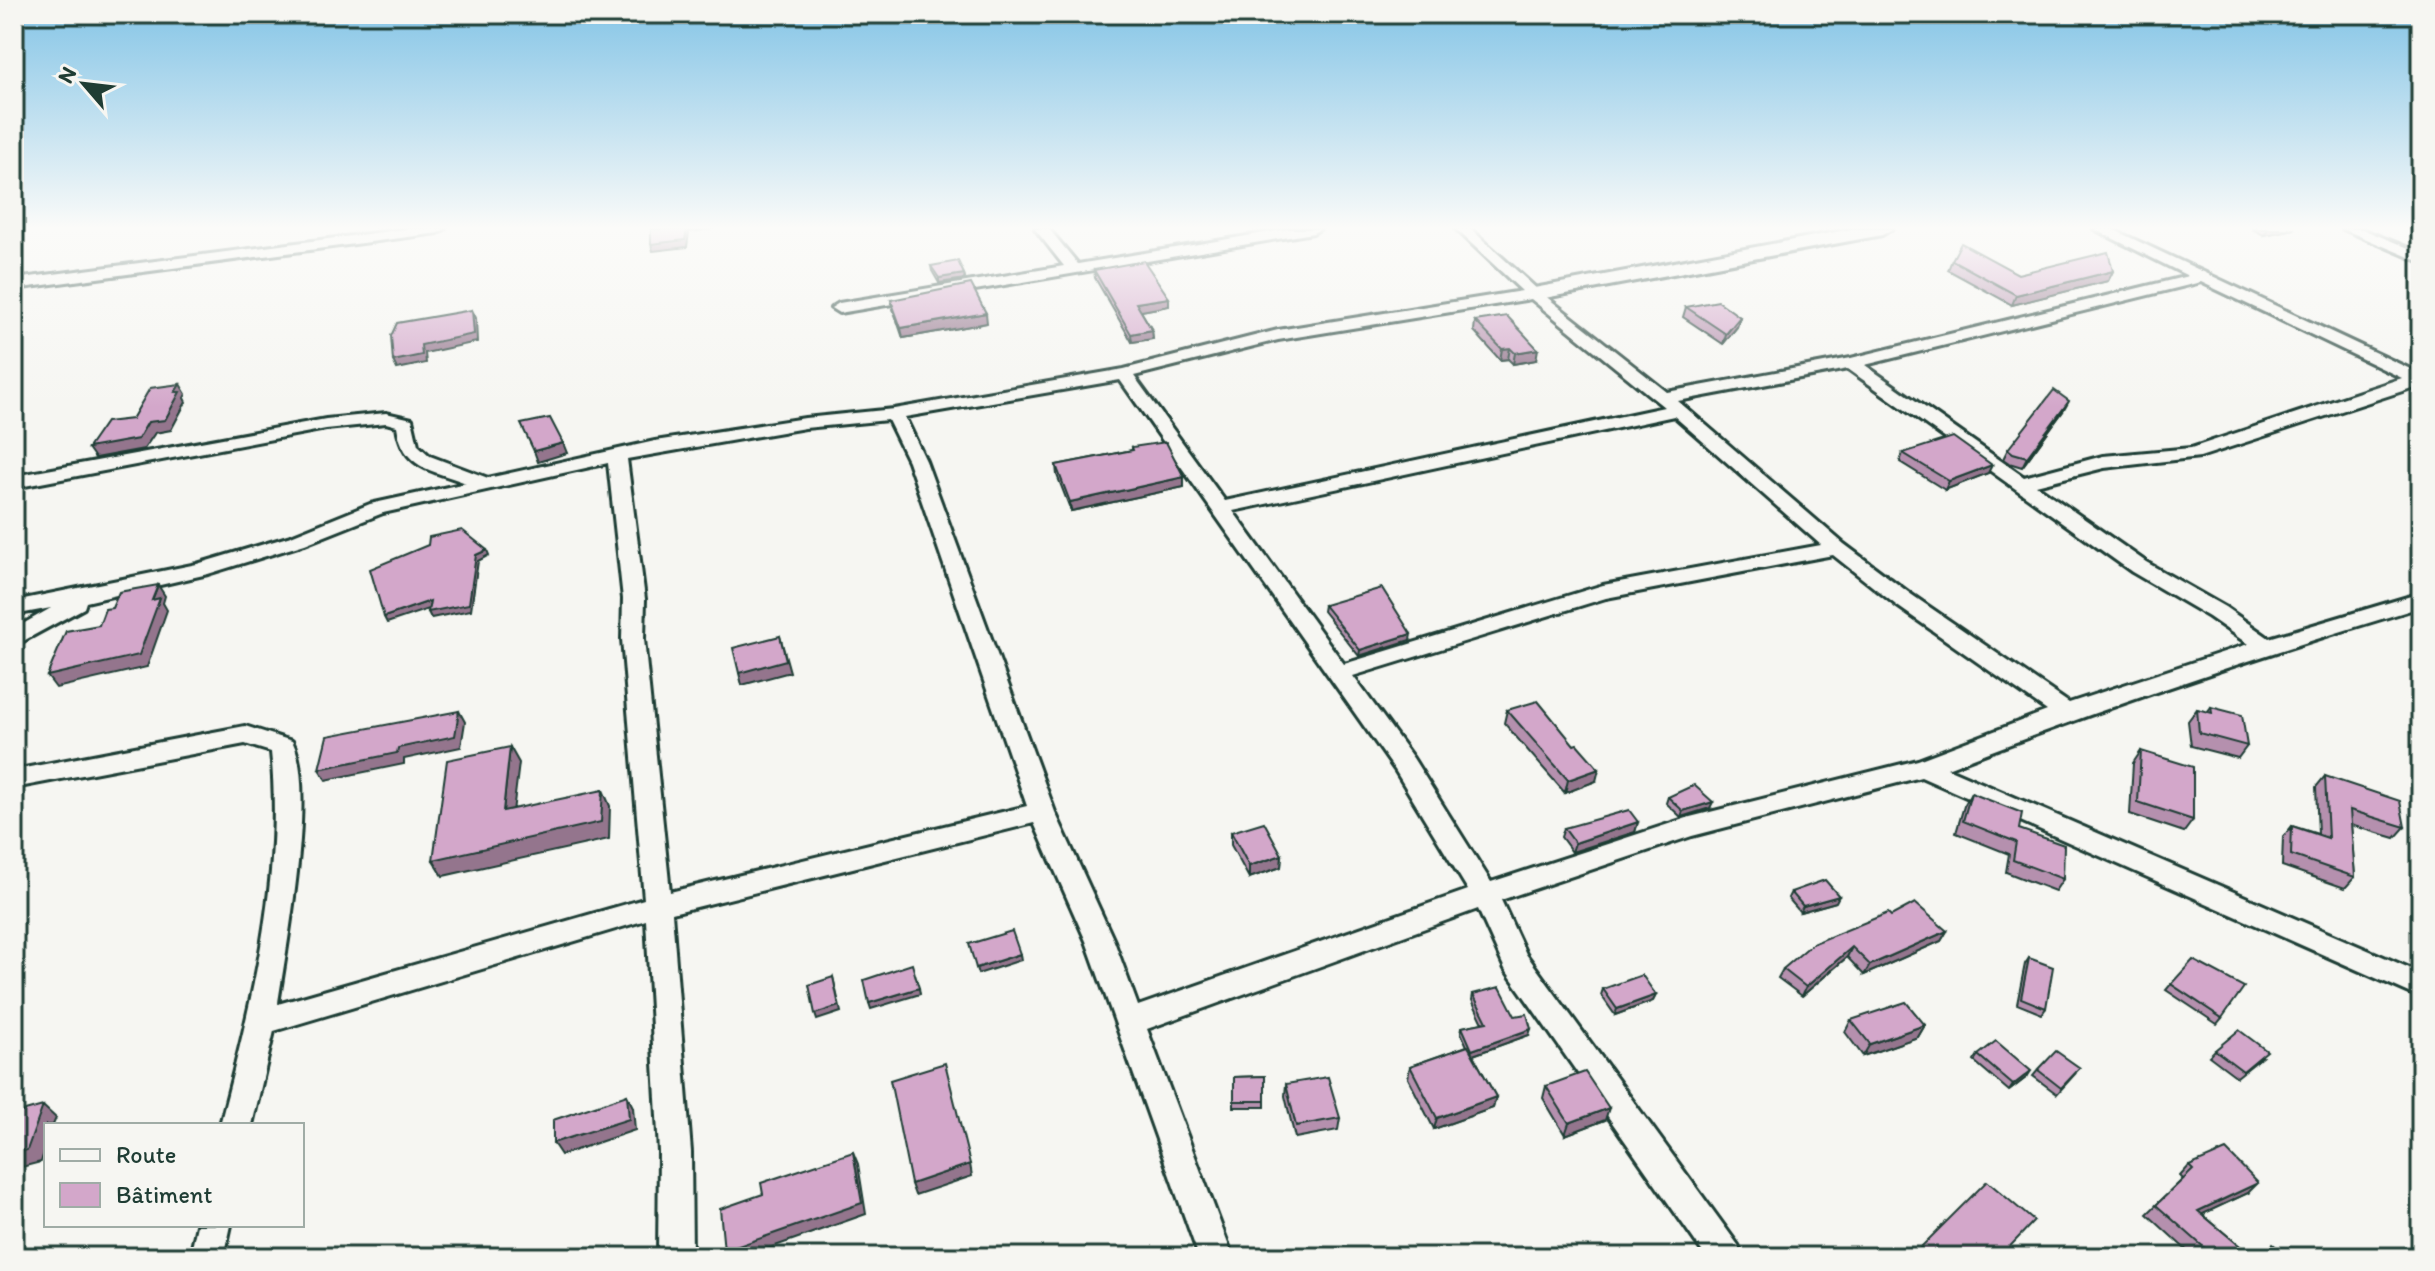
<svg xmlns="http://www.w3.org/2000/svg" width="2435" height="1271" viewBox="0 0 2435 1271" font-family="Itim,sans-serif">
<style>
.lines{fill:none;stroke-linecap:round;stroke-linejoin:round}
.street-casing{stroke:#1f3d34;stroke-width:6}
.secondary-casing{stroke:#1f3d34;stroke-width:6}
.street{fill:#f6f6f2;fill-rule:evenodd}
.secondary{fill:#f6f6f2;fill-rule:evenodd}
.wall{fill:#b590ae;stroke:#1f3d34;stroke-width:2}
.shaded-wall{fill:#94758d;stroke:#1f3d34;stroke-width:2}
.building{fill:#d3a7ca;stroke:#1f3d34;stroke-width:2}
</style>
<rect width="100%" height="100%" fill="#f6f6f2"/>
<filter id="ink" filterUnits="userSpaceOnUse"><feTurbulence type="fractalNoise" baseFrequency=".0125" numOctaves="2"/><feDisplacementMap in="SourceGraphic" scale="16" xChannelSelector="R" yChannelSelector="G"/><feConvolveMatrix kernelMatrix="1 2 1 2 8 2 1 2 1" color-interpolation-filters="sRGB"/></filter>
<g filter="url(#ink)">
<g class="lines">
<defs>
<g id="street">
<path d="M406,229h39l-7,4 -424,56v-10z"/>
<path d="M1035,229h14l29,35 210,-35h32l-7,4 -474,80 -8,-5 8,-5 225,-37z"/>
<path d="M1456,229h15l68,62 128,101 184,-34 337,-82 -94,-47h18l309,145v11l-221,72 -96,11 -68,17 110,77 79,45 44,31 152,-45v14c-160,48 -318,101 -474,161l474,205v25l-500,-221 -229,59 -191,64 25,54 212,291 5,12h-37l-201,-288 -27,-60 -331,120 86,228h-34l-113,-316 -52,-118 -362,90 19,239 1,105h-34l1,-105 -13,-232 -372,111 -22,94h-32c31,-120 64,-248 51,-373l-26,-8 -231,44v-18l231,-44 47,15c25,45 -6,209 -14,263l366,-105 -22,-260 1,-40 -15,-136 -225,50 -78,31 -97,30 -122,28 -2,6 -70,38v-17l37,-21 -37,7v-14l183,-37 94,-28 79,-32 96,-21c-36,-14 -63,-14 -69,-57l-11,-3 -60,6 -312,59v-12l312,-57 60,-6 26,6 6,26 12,11 58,22 167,-37 150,-23 89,-9 230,-40 154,-39 244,-39zM2201,282l201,96 -211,70 -88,8 -79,21 -159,-112zM1531,299l133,108 -439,94 -91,-125 144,-36zM1848,369l284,203 77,45 39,27 -179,59 -157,-108 -68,-51 -166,-143zM1120,380l275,390 73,120 -330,116 -24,-65 -59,-129 -129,-351 -21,-44zM1674,416l147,129 -218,40 -259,79 -111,-153zM888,420l20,41 119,345 -357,86 -26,-253 1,-40 -18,-140 178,-31zM1833,555l63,50 151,106 -129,49 -228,57 -199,65 -78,-124 -60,-82 253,-78z"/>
<path d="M2343,229h19l59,24v9z"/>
<path d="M197,1225h34l-7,32h-34z"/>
</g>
<path id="secondary" d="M1852,229h40l-10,6 -348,65 -11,-6 11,-6z"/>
</defs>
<use href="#street" class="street-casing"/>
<use href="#secondary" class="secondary-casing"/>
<use href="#street" class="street"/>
<use href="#secondary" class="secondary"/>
</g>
<g class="wall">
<path d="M2252,229h43l-31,6z"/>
<path d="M1952,260l66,14 95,-3 -5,10 -96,24 -64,-35z"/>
<path d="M931,266l33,8 1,5 -26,4 -7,-12z"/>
<path d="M1094,270l75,28v8l-28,5 11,19 1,9 -21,3 -37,-64z"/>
<path d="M891,300l96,23 -84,15 -10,-29z"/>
<path d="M1686,307l54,10 -3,10 -14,17 -40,-27z"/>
<path d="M1475,321l61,39 -23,4 -5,-5 -8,1 -26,-29z"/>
<path d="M2064,410l-42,57 -13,-4 -6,-4 5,-10z"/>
<path d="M1132,447l52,30v10l-113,24 -14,-36 -1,-10 76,-15z"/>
<path d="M1903,453l85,20 -43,17 -45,-28z"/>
<path d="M1324,605l86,35 -51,16 -36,-45z"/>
<path d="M2211,707l36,39 -9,12 -47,-12 -3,-25 9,-12 10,3z"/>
<path d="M1507,710l89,71 -31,12 -61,-70z"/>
<path d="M2141,751l52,69 -9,12 -54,-18 3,-51z"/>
<path d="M2325,776l80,51 -10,11 -44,-13 4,52 -10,11 -63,-22 1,-29 9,-11 26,8 -2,-47z"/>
<path d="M1971,793l48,36 44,50 -8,12 -49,-19 3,-18 -53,-21 8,-27z"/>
<path d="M1668,797l42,11 -29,9 -15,-14z"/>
<path d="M1638,822l-3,10 -63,20 -11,-15 3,-9z"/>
<path d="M1231,832l51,23 -1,12 -32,11 -18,-33z"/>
<path d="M1791,892l45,10 -36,10 -12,-14z"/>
<path d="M1891,916l56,15 -6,10 -77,34 -17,-18 -45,39 -24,-18 5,-9z"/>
<path d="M2029,958l17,50 -4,6 -25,-10 8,-40z"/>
<path d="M2171,984l51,34 -5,6 -51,-34z"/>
<path d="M1603,989l53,6 -3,6 -38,14 -14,-20z"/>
<path d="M1473,994l42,22 14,19 -56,20 23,42 -3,11 -59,21 -26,-51 2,-12 57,-20 -6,-13 1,-6 21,-4 -11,-23z"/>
<path d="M1851,1020l74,5 -7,12 -55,19 -18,-24z"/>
<path d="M2215,1050l47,7 -25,20 -28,-21z"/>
<path d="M1978,1055l49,22 -18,14 -35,-30z"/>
<path d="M2038,1070l37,4 -18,20 -24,-18z"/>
<path d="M1265,1076v31h-31v-30z"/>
<path d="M1286,1084l54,34 -2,12 -43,8 -10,-42z"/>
<path d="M1546,1086l59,34 -40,15 -22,-37z"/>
<path d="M2189,1166l59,27 -46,21 51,43h-59l-47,-43 36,-35 -3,-3z"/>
</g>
<g class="shaded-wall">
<path d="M687,229h25l-23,3 -2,15 -34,4 -2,-7z"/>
<path d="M2268,229h27l-31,6z"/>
<path d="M2113,271l-5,10 -96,24 4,-10z"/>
<path d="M964,274l1,5 -26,4v-5z"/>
<path d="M1169,298v8l-33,6v-9z"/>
<path d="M472,310l4,8 1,24 -52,11 1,10 -29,6 -4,-8 28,-16z"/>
<path d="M986,313l1,10 -84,15 -2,-10z"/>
<path d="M1740,317l-3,10 -14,17 3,-10z"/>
<path d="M1152,330l1,9 -21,3 -1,-8z"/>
<path d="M1510,348l-2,11 -8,1 2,-11z"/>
<path d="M1538,349l-2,11 -23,4 2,-11z"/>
<path d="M180,384l6,10 -2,4 2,4 -15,28 -16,3 -11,16 -49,9 -7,-10 60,-26 27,-30z"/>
<path d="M2069,401l-5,9 -42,57 5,-10z"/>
<path d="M563,443l4,10 -29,9 -4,-11z"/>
<path d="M1992,465l-4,8 -43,17 4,-9z"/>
<path d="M1184,477v10l-113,24 -1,-9z"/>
<path d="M487,550l2,5 -11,6 -7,49 -40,8 -3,-6 48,-57z"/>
<path d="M158,585l7,11 -2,7 4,7 -20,57 -91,21 -9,-12 105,-76z"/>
<path d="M430,601l4,6 -47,16 -3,-6z"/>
<path d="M1411,634l-1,6 -51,16 1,-6z"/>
<path d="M780,636l10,36 -48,13 -3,-12z"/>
<path d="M459,711l6,11 -4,25 -57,12v5l-78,16 -7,-11 79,-21z"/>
<path d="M510,747l9,16 -8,65 -8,-17z"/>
<path d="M1599,769l-3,12 -31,12 3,-13z"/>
<path d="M603,790l7,16 -1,33 -166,37 -10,-16z"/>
<path d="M1713,802l-3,6 -29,9 2,-6z"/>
<path d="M1638,822l-3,10 -63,20 3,-9z"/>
<path d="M1282,855l-1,12 -32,11v-12z"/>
<path d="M1839,896l-3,6 -36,10 3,-6z"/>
<path d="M1947,931l-6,10 -77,34 6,-10z"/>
<path d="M1852,947l-5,10 -45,39 4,-9z"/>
<path d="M1020,954l1,6 -43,14 -2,-6z"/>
<path d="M833,977l8,35 -24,8 -2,-6z"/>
<path d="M919,988l1,6 -49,15 -2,-6z"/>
<path d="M1656,995l-3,6 -38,14 2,-6z"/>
<path d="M1925,1025l-7,12 -55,19 7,-12z"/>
<path d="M1531,1029l-2,6 -59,21 2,-6z"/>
<path d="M2031,1071l-4,6 -18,14 4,-6z"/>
<path d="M627,1095l6,12 2,23 -74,25 -8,-12z"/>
<path d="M1496,1097l-3,11 -59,21 3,-11z"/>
<path d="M43,1106l13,12 -3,7h-7v21l-5,16 -27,7v-15z"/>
<path d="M1609,1108l-4,12 -40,15 4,-12z"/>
<path d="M853,1152l5,12 8,50 -122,43h-17l-3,-6z"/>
<path d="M970,1164l2,12 -57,19 -4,-11z"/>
<path d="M2258,1183l-10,10 -60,28 10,-10z"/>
</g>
<g class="building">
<path d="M651,229h36l-2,11 -34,4z"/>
<path d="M1961,243l57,31 90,-22 5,19 -97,24 -64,-35z"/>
<path d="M958,261l6,13 -25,4 -8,-12z"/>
<path d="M1144,261l25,37 -33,5 16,27 -21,4 -37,-64z"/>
<path d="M971,284l15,29 -85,15 -10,-28z"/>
<path d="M1718,301l22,16 -14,17 -40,-27z"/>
<path d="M472,310l2,24 -53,11 1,10 -29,6 -2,-25 6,-13z"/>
<path d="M1507,316l31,33 -23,4 -5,-5 -8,1 -27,-28z"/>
<path d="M180,384l-5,8h5l-15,28 -17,2 -10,17 -50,9 18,-26 26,-3 18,-31z"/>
<path d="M2054,390l15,11 -42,56 -14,-4 -5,-4z"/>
<path d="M550,418l13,25 -29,8 -13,-27z"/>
<path d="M1953,437l39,28 -43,16 -46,-28z"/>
<path d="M1166,442l18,35 -114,25 -14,-37 77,-15 -1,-3z"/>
<path d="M462,530l25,20 -11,5 -7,49 -41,8 2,-11 -46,16 -14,-48 58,-24 1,-8z"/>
<path d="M158,585l-6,15 8,-2 -21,57 -92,21 19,-45 33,-6 6,-16 7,-1 7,-16z"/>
<path d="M1382,588l29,46 -51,16 -36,-45z"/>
<path d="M780,636l6,24 -47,13 -6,-25z"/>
<path d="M1538,701l36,44 3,-1 22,25 -31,11 -61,-70z"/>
<path d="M2211,707l31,8 5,31 -48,-13 -2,-24 15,4z"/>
<path d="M459,711l-4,25 -57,12 -1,5 -78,16 8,-33z"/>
<path d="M510,747l-7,64 100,-21 -2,32 -168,38 14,-100z"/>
<path d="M2141,751l52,16v53l-55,-18z"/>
<path d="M2325,776l75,25 5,26 -55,-17 5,67 -64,-22 1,-29 36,12z"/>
<path d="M1694,785l19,17 -30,9 -15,-14z"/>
<path d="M1971,793l51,20 -3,16 45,16 -1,34 -50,-19 3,-18 -53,-21z"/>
<path d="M1629,810l9,12 -63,21 -11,-15z"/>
<path d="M1264,822l18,33 -33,11 -18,-34z"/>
<path d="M1825,880l14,16 -36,10 -12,-14z"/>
<path d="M1915,903l32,28 -77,34 -18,-18 -46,40 -23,-18 29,-25 76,-31 3,3z"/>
<path d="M1012,931l8,23 -44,14 -7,-24z"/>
<path d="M2029,958l24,9 -7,41 -25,-10z"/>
<path d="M2193,960l51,27 -22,31 -51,-34z"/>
<path d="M912,964l7,24 -50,15 -5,-23z"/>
<path d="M1642,975l14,20 -39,14 -14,-20z"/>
<path d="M833,977l6,29 -24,8 -6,-29z"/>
<path d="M1500,987l15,29 12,-2 4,15 -59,21 -10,-23 25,-5 -14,-28z"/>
<path d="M1906,1002l19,23 -55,19 -19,-24z"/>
<path d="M2239,1030l28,21 -24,20 -28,-21z"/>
<path d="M1996,1041l35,30 -18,14 -35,-30z"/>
<path d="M1468,1046l28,51 -59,21 -27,-52z"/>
<path d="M2056,1051l24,17 -19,20 -23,-18z"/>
<path d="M945,1063l25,101 -59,20 -21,-104z"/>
<path d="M1585,1072l24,36 -40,15 -23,-37z"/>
<path d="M1265,1076v25h-31v-24z"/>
<path d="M1328,1077l12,41 -44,8 -10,-42z"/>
<path d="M627,1095l2,24 -76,24v-23z"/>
<path d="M43,1106l-16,44 -13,4v-40z"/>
<path d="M2226,1150l32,33 -60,28 55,46h-38l-59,-52 37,-35 -4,-4z"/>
<path d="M853,1152l9,51 -138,48 -4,-42 43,-15 -2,-11z"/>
<path d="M1987,1181l47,40 -34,36h-89z"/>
<path d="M2273,1244l15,13h-29z"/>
</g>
</g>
<linearGradient id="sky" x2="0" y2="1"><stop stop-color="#83c4e6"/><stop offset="0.56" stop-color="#fbfbf9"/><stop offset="1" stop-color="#fbfbf9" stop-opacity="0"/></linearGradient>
<rect width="2435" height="407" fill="url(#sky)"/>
<rect width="2435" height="1271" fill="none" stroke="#f6f6f2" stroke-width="48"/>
<rect x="24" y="24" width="2387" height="1223" fill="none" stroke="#1f3d34" stroke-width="3" filter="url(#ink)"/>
<rect x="44" y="1123" width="260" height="104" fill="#f6f6f2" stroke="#a0aca6" stroke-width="2"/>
<rect x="60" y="1149" width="40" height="12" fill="#f6f6f2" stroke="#a0aca6" stroke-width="2"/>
<text x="116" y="1163" font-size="24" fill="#1f3d34">Route</text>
<rect x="60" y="1183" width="40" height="24" fill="#d3a7ca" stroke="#a0aca6" stroke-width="2"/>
<text x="116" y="1203" font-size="24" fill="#1f3d34">Bâtiment</text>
<g transform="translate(84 84) rotate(298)" stroke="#f6f6f2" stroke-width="6" paint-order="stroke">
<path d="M0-6L14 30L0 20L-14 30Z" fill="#1f3d34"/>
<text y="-12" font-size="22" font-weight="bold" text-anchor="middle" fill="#1f3d34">N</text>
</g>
</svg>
